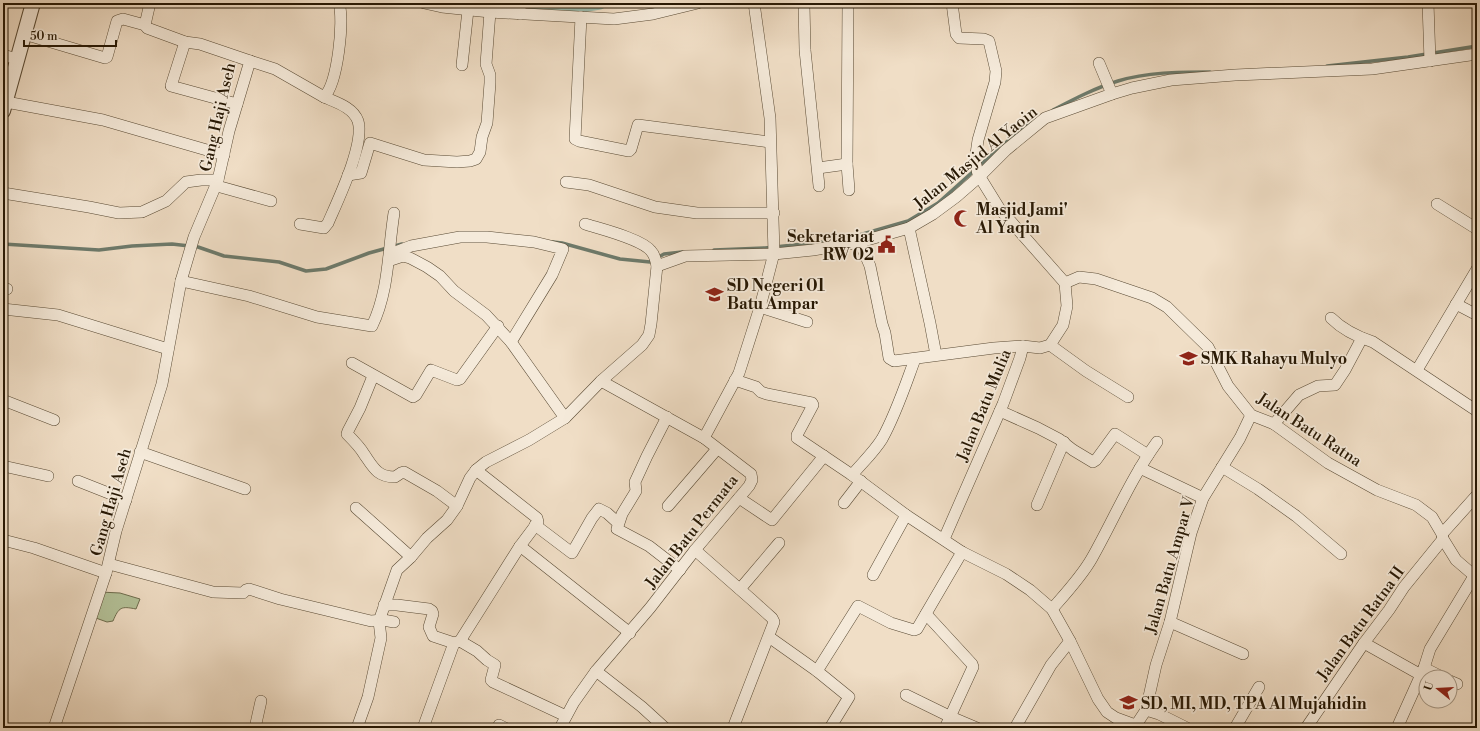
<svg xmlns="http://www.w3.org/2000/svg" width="1480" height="731" viewBox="0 0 1480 731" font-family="'Libre Bodoni',serif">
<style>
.green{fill:#b4c299;stroke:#6e6d4e}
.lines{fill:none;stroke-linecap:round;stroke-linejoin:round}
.stream{stroke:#6d7a6b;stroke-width:3.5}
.canal{stroke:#9bbcb0;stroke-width:13}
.minor-casing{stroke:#594a34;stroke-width:12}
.tertiary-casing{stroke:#594a34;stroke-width:16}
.minor{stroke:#f5eada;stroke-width:11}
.tertiary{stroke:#f5eada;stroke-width:14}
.labels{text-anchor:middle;stroke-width:3.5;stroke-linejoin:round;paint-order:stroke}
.street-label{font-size:16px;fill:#271804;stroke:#f5eada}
.poi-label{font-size:16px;font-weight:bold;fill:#271804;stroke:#f5eada;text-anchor:start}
</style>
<rect width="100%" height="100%" fill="#f0dec6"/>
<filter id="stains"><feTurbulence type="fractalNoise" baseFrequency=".005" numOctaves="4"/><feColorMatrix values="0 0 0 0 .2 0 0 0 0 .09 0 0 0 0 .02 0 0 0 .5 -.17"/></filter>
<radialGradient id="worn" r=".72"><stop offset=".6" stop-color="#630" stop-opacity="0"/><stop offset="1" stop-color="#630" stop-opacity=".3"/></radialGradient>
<path class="green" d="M100,592l20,1 20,6 -4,10c-15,-3 -17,-2 -23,12l-6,1 -14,-5z"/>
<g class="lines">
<g class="stream">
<path d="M1327,66l81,-9 69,-11"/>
<path d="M1053,110c21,-11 42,-22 65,-29 29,-9 61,-9 92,-9"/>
<path d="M842,240l66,-19 30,-18 58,-52 33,-28 8,-4"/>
<path d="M553,242l9,1 58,16 30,3 14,-8 18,-2"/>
<path d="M3,244l96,6 33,-4 40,-2 26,3 26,9 55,6 27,9 20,-2 43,-16 33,-9"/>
<path d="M714,250l51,-2 67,-7"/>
</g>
<path class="canal" d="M454,3l115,5 31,-5"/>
<defs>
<g id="minor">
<path d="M424,3l18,4 48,5 124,7 39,-5 45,-11"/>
<path d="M520,3v11"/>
<path d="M806,3l-2,2 1,45 14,136"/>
<path d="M848,3l-1,161 2,26"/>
<path d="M952,3l4,31 3,4 25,1 5,2 7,30 -1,11 -17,58 -3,21 3,13 21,34 66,75"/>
<path d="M1428,3l2,58"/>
<path d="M581,17l-6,122 4,2 50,10 2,-2 7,-24 132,17"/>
<path d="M24,34l81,24 2,-1 10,-36 6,-2 22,6"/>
<path d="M185,42l-14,44 66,18"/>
<path d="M3,55l14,4"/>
<path d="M250,61l25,8 49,28c14,-14 20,-76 15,-94"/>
<path d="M1099,63l13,31"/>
<path d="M462,65l6,-55"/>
<path d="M6,102l97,18 121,35"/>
<path d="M818,168l29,-4"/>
<path d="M348,175l13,-2 9,-30 54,17 33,2 13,-1 6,-2 4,-7 2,-15 5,-14 3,-40v-8l-4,-11 4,-52"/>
<path d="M566,182l23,3 66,22 42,6h77"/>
<path d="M217,186l54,15"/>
<path d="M3,193l86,14 30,6 23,-1 24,-11 20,-19 15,-2h17"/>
<path d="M1437,204l40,25"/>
<path d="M300,224l24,4 4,-5c10,-23 37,-79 30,-102 -5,-14 -23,-19 -34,-24"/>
<path d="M909,228l21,95 6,32"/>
<path d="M859,240l11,26 12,58 3,9 4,25 5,3 100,-13 29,-2 17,2 10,-3 13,-20 4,-19 -2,-23"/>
<path d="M389,258l4,-5 18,-7 49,-9h27l47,5 29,7 -11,26 -41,67"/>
<path d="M391,260l12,-4 7,2 17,9 13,9 14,15 32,24 25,27 54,76"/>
<path d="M657,266l28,-10 89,-2 39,-4 47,-8 49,-14 24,-14 23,-17 23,-20 27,-27 39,-32 67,-24 20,-6 39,-8 64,-5 137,-6 105,-15"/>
<path d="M181,281l68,15 68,21 55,9c17,-35 16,-75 22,-113"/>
<path d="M1065,283l14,-6 17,2 56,19 15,9 41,40 20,39 23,29 23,9 54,39 49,27 39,15 16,12 10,17 1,5 13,21 21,18"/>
<path d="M3,289h4"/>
<path d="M1456,304l21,11"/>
<path d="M760,307l47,15"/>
<path d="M3,309l55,6 110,34"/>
<path d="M1331,318c11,11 27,19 42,24l104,69"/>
<path d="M1050,345l36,26 42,26"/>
<path d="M352,363l61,34 3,-2 15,-25 26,10 3,-1 38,-53"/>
<path d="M1417,370l60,-101"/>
<path d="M373,376l-13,32 -12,23 -1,3c6,6 13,13 17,20 9,13 13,23 31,23l6,-4 3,-1 33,19 20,15"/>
<path d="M735,380l21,7 5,5 6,2 45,9 1,2 -16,30v3l55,37 54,40 56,37 44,22 24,16 22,19 18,32 28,58 9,13 9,6 19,7"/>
<path d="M3,400l51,20"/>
<path d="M1000,411l38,17 21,11 14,11 20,12 3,-2 19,-26 33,21"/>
<path d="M667,417l-20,39 -12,26 1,9 -14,23 -5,15 32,17 31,24"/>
<path d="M1274,424l25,-29 19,-9 17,-1 10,-15 17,-32"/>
<path d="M704,438l35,-65 21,-66 14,-54 -4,-135 -16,-115"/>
<path d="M140,452l105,37"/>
<path d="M3,466l45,10"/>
<path d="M1222,467l36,22 38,27 45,38"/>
<path d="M1140,468l63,30"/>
<path d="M852,475c10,-12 22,-23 30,-36 14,-25 23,-53 33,-80"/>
<path d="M78,481l48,19"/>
<path d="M739,498l33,22 52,-64"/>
<path d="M844,503l17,-22"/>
<path d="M1037,505l27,-63"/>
<path d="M668,506l49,-57"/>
<path d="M356,508l55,49"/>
<path d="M535,525l37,28 20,-35 7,-9 8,4 11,10"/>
<path d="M1442,534l35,-39"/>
<path d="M944,539l59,-135 17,-46 3,-12"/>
<path d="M3,540l31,8 72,25"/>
<path d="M520,546l110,87"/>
<path d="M695,550l57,50 20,18 2,4 -41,106"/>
<path d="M109,564l104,28 30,1 3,-3 3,-1 31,10 91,22 12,-1 11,2"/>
<path d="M873,575l33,-60"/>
<path d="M740,589l39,-46"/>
<path d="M384,605h13l32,4 3,2 1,3 -4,13 4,9 21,7 6,-2 60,-95 18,-24 -1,-4 -61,-48"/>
<path d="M1052,609c14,-16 30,-33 40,-51 22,-39 39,-80 65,-116"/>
<path d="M926,614l46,50 1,3 -28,61"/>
<path d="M1170,622l73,32"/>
<path d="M769,637l48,34 32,26 -19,31"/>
<path d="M460,641l17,10 10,9 8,5 -4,15 2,2 73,34"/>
<path d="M1364,643l57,32"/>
<path d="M1424,668l18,9"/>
<path d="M596,671l46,36 23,21"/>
<path d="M817,671l41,-65 33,17 23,7 3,-1 45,-77"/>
<path d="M1450,681l7,3"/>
<path d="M906,695l45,22 26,11"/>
<path d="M1146,710l10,-45 14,-43 21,-89 12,-35 37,-60 11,-23"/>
<path d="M499,725l6,3"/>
<path d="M54,728l52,-155 10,-42 46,-147 19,-103 13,-44 24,-57 11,-49 21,-70 -50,-17 -15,-2 -38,-14 -2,-3 5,-22"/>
<path d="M255,728l6,-27"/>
<path d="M357,728l11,-31 13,-59 -2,-17 18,-51 14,-13 16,-19 20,-18 10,-14 13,-28 6,-8 10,-8 43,-22 36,-22 36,-37 41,-36 7,-10 2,-11 6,-58c-1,-5 -2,-11 -6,-15 -9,-12 -50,-22 -66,-27"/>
<path d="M423,728l31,-85"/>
<path d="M560,728l14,-26 22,-31 54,-63 45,-58 54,-64 3,-6 -1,-6 -47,-36 -103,-57"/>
<path d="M1015,728l36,-63 19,-24"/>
<path d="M1134,728l12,-18 13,4 28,14"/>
<path d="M1235,728l24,-41"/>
<path d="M1306,728l58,-85 25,-33 15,-23 39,-48"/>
<path d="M1397,728l27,-60 6,-19 44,-73"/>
</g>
<path id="tertiary" d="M3,111l30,-108"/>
</defs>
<use href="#minor" class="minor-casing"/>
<use href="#tertiary" class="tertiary-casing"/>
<use href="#minor" class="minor"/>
<use href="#tertiary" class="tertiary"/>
</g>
<defs>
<symbol id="mosque-bare" viewBox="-9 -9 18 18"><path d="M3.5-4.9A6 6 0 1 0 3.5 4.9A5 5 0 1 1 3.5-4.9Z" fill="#8f2418" stroke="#f5eada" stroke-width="2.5" paint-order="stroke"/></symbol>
<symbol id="civic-bare" viewBox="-9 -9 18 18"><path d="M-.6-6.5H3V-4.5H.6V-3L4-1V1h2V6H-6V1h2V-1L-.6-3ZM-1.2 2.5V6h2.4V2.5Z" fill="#8f2418" stroke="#f5eada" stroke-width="2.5" paint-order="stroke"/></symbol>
<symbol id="school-bare" viewBox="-9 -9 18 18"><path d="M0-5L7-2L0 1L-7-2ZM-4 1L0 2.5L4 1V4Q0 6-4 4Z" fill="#8f2418" stroke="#f5eada" stroke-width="2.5" paint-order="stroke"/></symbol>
</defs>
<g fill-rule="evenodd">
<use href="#mosque-bare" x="950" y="206" width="25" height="25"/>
<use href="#civic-bare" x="874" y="232" width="25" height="25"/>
<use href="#school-bare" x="702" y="282" width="25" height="25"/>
<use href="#school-bare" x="1176" y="346" width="25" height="25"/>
<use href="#school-bare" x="1116" y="690" width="25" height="25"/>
</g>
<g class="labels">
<g class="street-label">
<text transform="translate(217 117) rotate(-77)" y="6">Gang Haji Aseh</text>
<text transform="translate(975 157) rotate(-39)" y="6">Jalan Masjid Al Yaoin</text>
<text transform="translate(983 405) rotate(-68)" y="6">Jalan Batu Mulia</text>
<text transform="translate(1310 429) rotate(33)" y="6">Jalan Batu Ratna</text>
<text transform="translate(110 502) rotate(-74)" y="6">Gang Haji Aseh</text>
<text transform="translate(691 531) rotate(-52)" y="6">Jalan Batu Permata</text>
<text transform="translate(1169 565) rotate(-74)" y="6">Jalan Batu Ampar V</text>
<text transform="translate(1360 623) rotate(-54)" y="6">Jalan Batu Ratna II</text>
</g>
<g class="poi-label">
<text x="976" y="215">Masjid Jami'<tspan x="976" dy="18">Al Yaqin</tspan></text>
<text x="874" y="242" text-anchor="end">Sekretariat<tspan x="874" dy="18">RW 02</tspan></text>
<text x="727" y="291">SD Negeri 01<tspan x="727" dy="18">Batu Ampar</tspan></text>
<text x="1201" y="364">SMK Rahayu Mulyo</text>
<text x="1141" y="709">SD, MI, MD, TPA Al Mujahidin</text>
</g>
</g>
<rect width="1480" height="731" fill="none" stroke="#f0dec6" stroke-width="16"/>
<rect x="4" y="4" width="1472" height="723" fill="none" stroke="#271804" stroke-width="2"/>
<rect x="8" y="8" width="1464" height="715" fill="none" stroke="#271804"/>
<g transform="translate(1438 689) rotate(288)"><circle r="19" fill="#f5eada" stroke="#a39684"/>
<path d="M0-3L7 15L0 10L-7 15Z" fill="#8f2418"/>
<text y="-6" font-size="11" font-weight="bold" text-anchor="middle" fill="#271804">U</text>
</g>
<path d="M24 40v6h92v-6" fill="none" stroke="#271804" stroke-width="2"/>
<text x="30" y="40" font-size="12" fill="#271804" stroke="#f5eada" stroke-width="3" paint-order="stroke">50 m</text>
<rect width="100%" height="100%" filter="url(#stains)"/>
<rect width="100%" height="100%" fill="url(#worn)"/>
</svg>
